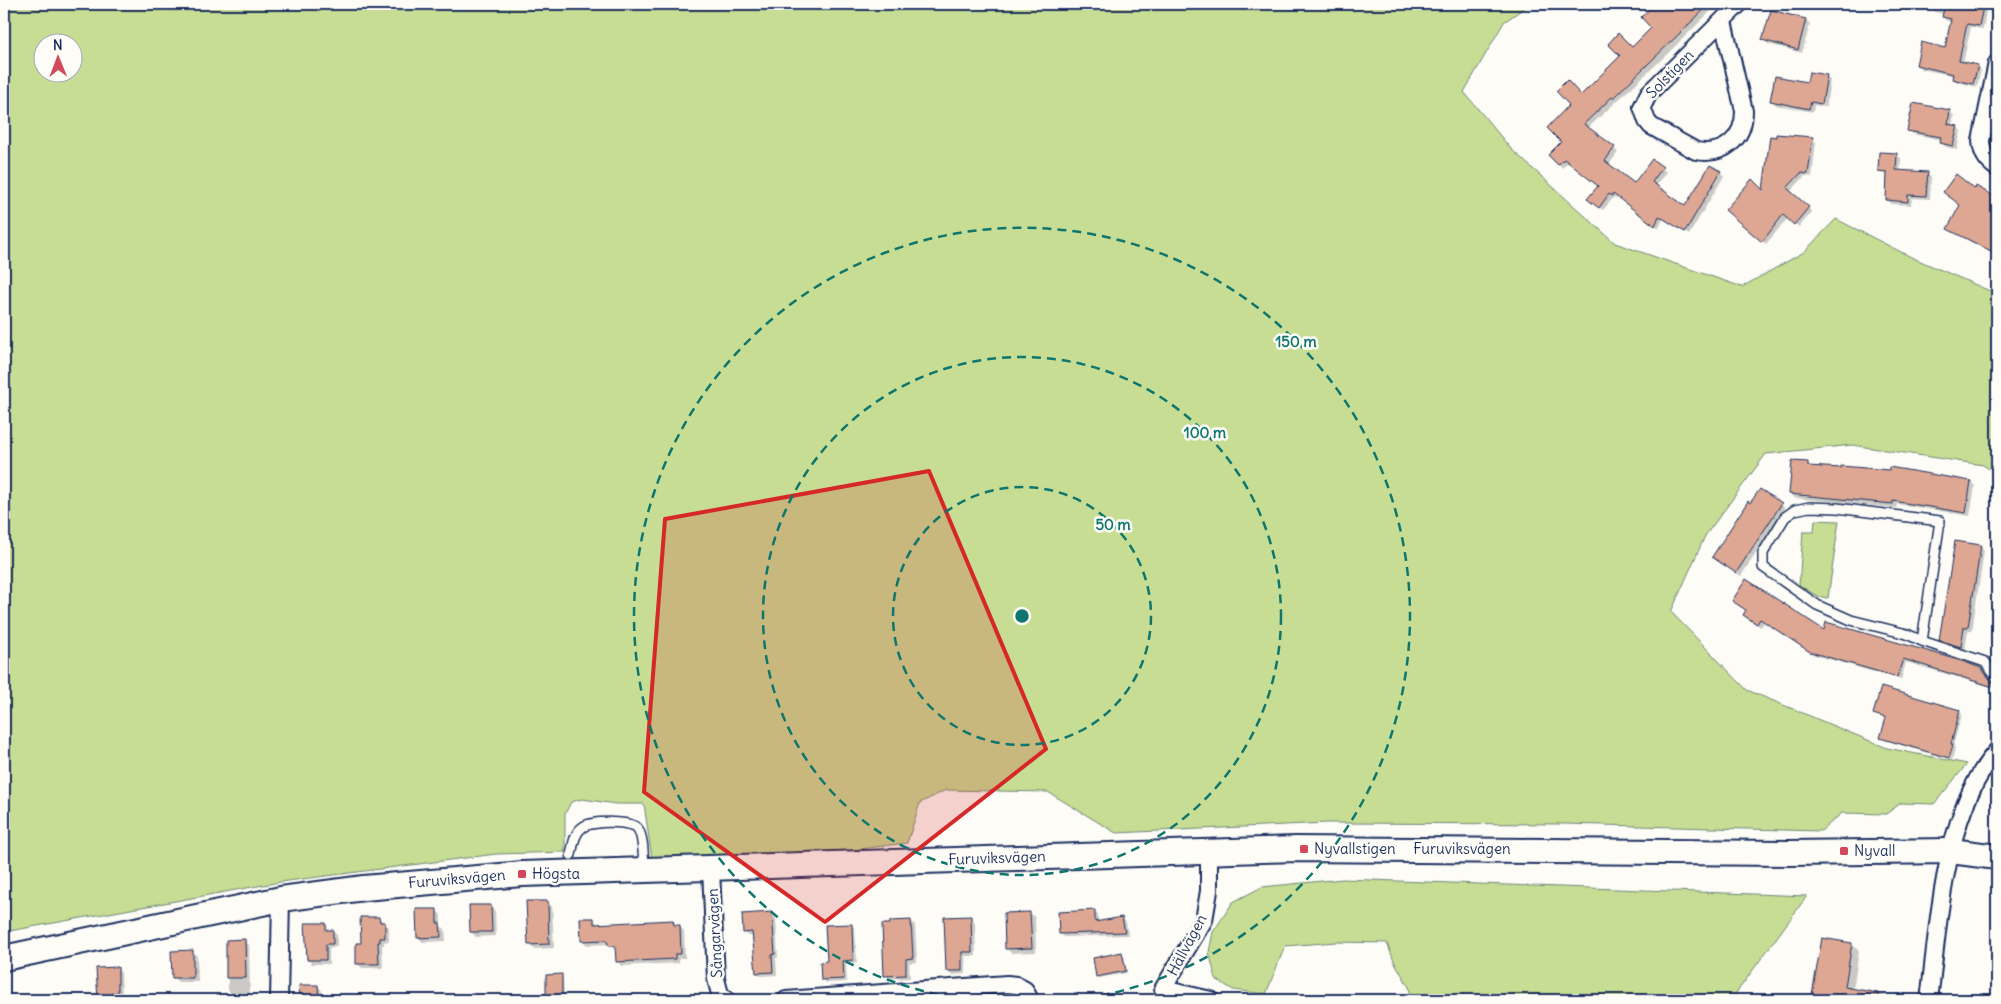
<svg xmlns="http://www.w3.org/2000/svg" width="2001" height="1004" viewBox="0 0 2001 1004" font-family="Delius,sans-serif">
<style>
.green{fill:#c6dd93;stroke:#708678;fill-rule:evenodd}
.shadow{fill:#0003}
.building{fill:#dda793;stroke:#1b2f5e}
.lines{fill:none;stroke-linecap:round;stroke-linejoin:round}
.lane-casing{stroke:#1b2f5e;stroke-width:12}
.street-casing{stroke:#1b2f5e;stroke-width:20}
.secondary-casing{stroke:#1b2f5e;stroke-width:28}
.lane{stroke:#fdfcf7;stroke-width:9}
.street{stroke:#fdfcf7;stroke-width:16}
.secondary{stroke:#fdfcf7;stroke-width:24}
.marked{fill:#d62828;fill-opacity:0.2;stroke:#d62828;stroke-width:4;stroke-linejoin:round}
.ring{fill:none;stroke:#0f766e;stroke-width:2.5;stroke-dasharray:9 6}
.poi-dot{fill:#d1495b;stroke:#fdfcf7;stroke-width:2}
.labels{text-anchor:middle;stroke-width:5;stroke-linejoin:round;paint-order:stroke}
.street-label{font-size:15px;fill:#1b2f5e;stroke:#fdfcf7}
.poi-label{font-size:15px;fill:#1b2f5e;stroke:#fdfcf7;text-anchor:start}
.centre{fill:#0f766e;stroke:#fdfcf7;stroke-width:2.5}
.ring-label{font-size:15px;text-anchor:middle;font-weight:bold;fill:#0f766e;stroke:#fdfcf7;stroke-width:5;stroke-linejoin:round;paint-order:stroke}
</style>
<rect width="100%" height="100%" fill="#fdfcf7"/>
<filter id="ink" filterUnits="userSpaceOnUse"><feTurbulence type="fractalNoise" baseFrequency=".02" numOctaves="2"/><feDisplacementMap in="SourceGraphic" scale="10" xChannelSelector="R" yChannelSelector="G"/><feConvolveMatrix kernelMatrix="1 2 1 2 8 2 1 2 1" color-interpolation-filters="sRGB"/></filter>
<g filter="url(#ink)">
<g class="green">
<path d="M4,4h1526l-26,18 -40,70 47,57 104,94 127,44 62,-35 32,-33 75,38 86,37v180l-14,-9 -131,-20 -86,9 -61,82 -34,76 76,78 140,58 80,16 -33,40 -33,-1 -15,11 -44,-1 -21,18 -256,-7 -238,-1 -211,10 -68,-41 -102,-2 -26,13 -13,40 -79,10 -176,6 -8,-55h-28l-34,-5 -11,3 -6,12v38l-69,2 -216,28 -276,50zM42,42h30v30h-30z"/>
<path d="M1815,520l24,1 -11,77 -11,-2 -18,-11 4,-53h11z"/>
<path d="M1343,879l464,17 -76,104h-320l-2,-13 -15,-26 -7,-18 -51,-1 -51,4 -19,48 -33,-4 -17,-11 -7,-27 4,-20 20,-30 29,-15z"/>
</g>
<g class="shadow">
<path d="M1657,4h8l7,7 8,-7h38l-60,59 -70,65 30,24 -9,13 25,20 19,-24 9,7 4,4 -10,14 29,22 35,-36 4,4 -35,59 -26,-16 -4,9 -41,-31 -2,2 -2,-2 -11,13 -10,-7 6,-17 -31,-24 -6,6 -12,-13 13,-13 18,-45 72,-69 -10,-11z"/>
<path d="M1931,4h46l-1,3 6,2 4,3 -3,17 -12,-2 -8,36 14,3 4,4 -4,17 -20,-5 -4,-4 1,-2 -33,-7 -4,-4 29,-16 6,-27 -5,-1 -4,-4 1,-3 -9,-2 -4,-4z"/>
<path d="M1806,20l4,4 -8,29 -34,-9 -4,-4z"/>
<path d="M1826,76l4,4 -4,27 -12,-2 -1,7 -37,-7 -4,-4z"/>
<path d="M1914,104l36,7 4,5 -2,10 5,1 4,4 -4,19 -11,-3 -5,-4 1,-3 -29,-6 -4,-4z"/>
<path d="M1812,138l4,4 -4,35 -7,-1 -15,16 22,20 -13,15 -11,-9 -22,26 -36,-30 34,-22z"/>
<path d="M1897,155l4,3 -1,14 27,2 4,3 -1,22 -18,-1 -1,7 -20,-1 -3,-4v-25l-5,-1 -4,-4z"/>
<path d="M1976,188l21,12v56l-44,-24 -4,-4z"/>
<path d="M1808,464l3,3 160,15 4,4 -5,30 -73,-12 -1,4 -102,-10 -4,-4z"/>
<path d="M1781,504l4,4 -44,68 -23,-15z"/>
<path d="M1980,546l4,5 -12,80h-4l-3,20 -20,-7 -5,-4z"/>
<path d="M1733,601l92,31 156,37 16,18v2l-91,-27 -5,18 -86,-25 -51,-33 -3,5 -13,-8 -4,-4 3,-4z"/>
<path d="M1882,688l78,24 2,2 -9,32 2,2 -3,12 -68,-20 -3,-3 6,-18 -12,-5z"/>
<path d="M548,902l4,5 2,41 -20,1 -5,-5z"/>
<path d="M491,906l4,5 1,25 -20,1 -5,-5z"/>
<path d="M436,910l5,5v11l4,3 1,12 -23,1 -5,-5z"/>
<path d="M1094,912l4,3v8l24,-5 4,4 2,13 -64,2 -4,-4z"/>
<path d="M1030,913l5,5 1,34 -25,1 -5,-5z"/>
<path d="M772,914l4,4 2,40h-2l1,17 -16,1 -4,-4 -3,-36h-6l-4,-4z"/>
<path d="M970,917l5,5 1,34h-11l1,18 -15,1 -4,-4z"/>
<path d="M379,918l10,9v14l-5,1v3h-2l1,23h-21l-4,-4 4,-20z"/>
<path d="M594,919l4,6 75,-4 11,10 1,27h-6v5l-57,3 -4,-4 -1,-12h-2l-5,-6 -23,1 -4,-4z"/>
<path d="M911,921l4,4 2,37 -8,1 1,15 -20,1 -4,-4z"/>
<path d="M326,925l4,6h3l4,4v12l-8,1v16h-17l-4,-4z"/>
<path d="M851,925l4,4 2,34 -11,1 1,18 -21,1 -4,-4 6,-16z"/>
<path d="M1823,939l29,5 7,7 -6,39 38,6 3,4h-82z"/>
<path d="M227,941h18l4,4 1,48 -18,1 -4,-4z"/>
<path d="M192,952l5,4 1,26h-20l-5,-5z"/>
<path d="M1122,954l2,2 3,17 -28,5 -2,-2z"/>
<path d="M117,968l4,5 1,24h-6v3h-17l-2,-31z"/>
<path d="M547,976h14l2,2 1,22h-16z"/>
<path d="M318,986l4,5 1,9h-22v-13z"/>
<path d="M4,994h22l6,6h-28z"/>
<path d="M1085,998l3,2h-16z"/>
<path d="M1302,998h15l2,2h-17z"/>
</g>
<g class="building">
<path d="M1655,4h55l-97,94 -1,-1 -28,27 31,23 -10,14 29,22 18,-24 11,8 -11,15 33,24 25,-41 11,6 -36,61 -26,-16 -4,10 -42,-32 -1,2 -3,-2 -10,14 -12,-9 11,-13 -34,-27 -6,6 -10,-10 13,-13 -14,-14 22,-23 -13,-14 11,-11 14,15 39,-39 -12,-12 10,-11 14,14 19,-19 -10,-11z"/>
<path d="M1945,4h22l16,3 -4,19 -12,-2 -8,37 19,4 -5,19 -21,-5 1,-5 -37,-9 5,-23 24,6 6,-29 -9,-2z"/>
<path d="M1771,10l35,9 -8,31 -36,-10z"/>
<path d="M1809,72l18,3 -5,29 -11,-2 -2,7 -39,-8 5,-25 32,6z"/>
<path d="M1913,103l37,7 -2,14 10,2 -5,20 -13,-3 1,-6 -34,-6z"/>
<path d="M1776,134l37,3 -5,37 -7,-1 -14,15 22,19 -15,18 -11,-10 -21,27 -37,-32 27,-31 11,11 7,-54 6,1z"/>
<path d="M1879,152l18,1 -1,17 32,2 -2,24 -18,-1v7l-22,-2 1,-28 -9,-1z"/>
<path d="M1956,174l19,15 1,-3 21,12v56l-50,-25 13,-24 -17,-13z"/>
<path d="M1792,461l16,1v4l33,2v-2l48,4v-3l82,14 -5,32 -73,-12v3l-104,-10z"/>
<path d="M1760,489l22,14 -46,70 -24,-16 36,-56 2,2z"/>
<path d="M1955,541l26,4 -13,82h-4l-3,20 -22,-7z"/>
<path d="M1746,579l78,51 2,-8 133,38 22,8 16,20 -94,-29 -6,18 -87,-25 -50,-33 -3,5 -14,-9 3,-5 -14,-9z"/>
<path d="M1881,687l79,23 -9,34 2,1 -4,13 -69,-20 6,-20 -13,-4z"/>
<path d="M526,901h22l1,43 -21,1z"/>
<path d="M469,905h22l1,27h-22z"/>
<path d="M416,909h21v14h3l1,14 -24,1z"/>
<path d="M1095,910v12l27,-5 3,15 -66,2 -1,-22z"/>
<path d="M772,912l3,42 -3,1 1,17 -17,1 -4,-41 -9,1 -1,-19z"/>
<path d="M1030,912l2,36 -27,1 -1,-36z"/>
<path d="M971,916l1,36h-10v19h-16l-2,-54z"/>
<path d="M360,917h19l1,5h5v16h-5v4h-2l1,22h-23v-21h5z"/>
<path d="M580,918h14v6l79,-4 1,5h6l1,29h-6v5l-59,3 -1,-16h-6l-3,-6 -25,1z"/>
<path d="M911,920l2,38 -7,1v16l-22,1 -2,-52h8v-3z"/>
<path d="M305,923h21v7h7v14h-7v16h-19z"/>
<path d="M852,924l1,36 -10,1 1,18 -23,1 -1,-18 7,-1 -2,-36z"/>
<path d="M1822,938l30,5 -7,44 33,6v7h-67z"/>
<path d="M245,939l1,39h-20v-38z"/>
<path d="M193,950v28h-21l-1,-27z"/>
<path d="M1122,952l4,19 -30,6 -3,-19z"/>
<path d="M118,967v26h-6v7h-14l-2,-32z"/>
<path d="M562,974v26h-16v-25z"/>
<path d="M299,985h19l1,15h-19z"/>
</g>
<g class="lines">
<defs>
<g id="lane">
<path d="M1922,641l18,-120 -103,-13 -28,-1 -14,3 -10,7 -22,36v14l54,38 34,15 56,14 15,7 63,21 12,16"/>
<path d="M571,855c2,-9 3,-22 12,-28 8,-6 50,-7 55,2 6,10 5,28 6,39"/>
</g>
<g id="street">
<path d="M1723,21l21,90c0,28 -20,45 -48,40l-45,-25 -4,-5 -5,-14 7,-14 90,-89"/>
<path d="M1997,63l-16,78c1,13 6,20 16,27"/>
<path d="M1209,851v40l-5,29 -41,69 48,11"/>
<path d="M711,869l5,110 4,15 7,6"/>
<path d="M279,1000l2,-101"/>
<path d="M786,1000l221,-16 9,1 9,5 5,10"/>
<path d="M1929,1000c10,-77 15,-190 68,-249"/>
</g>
<path id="secondary" d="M4,958l277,-59 83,-11 158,-14 774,-25 493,4 162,-2 46,6"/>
</defs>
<use href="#lane" class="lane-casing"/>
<use href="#street" class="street-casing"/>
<use href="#secondary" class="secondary-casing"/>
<use href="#lane" class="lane"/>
<use href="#street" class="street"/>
<use href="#secondary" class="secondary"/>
</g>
</g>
<path class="marked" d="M929,471l117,278 -221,173 -181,-130 21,-273z"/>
<g class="ring">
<circle cx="1022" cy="616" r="129"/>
<circle cx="1022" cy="616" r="259"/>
<path d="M968 1000A388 388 0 1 1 1076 1000"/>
</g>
<g class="poi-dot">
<rect x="1299" y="844" width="10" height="10" rx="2.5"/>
<rect x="1839" y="846" width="10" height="10" rx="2.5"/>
<rect x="517" y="869" width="10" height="10" rx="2.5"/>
</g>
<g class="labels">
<g class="street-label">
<text transform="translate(1670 74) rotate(-46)" y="5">Solstigen</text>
<text x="1462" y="854">Furuviksvägen</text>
<text transform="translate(997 858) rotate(-2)" y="5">Furuviksvägen</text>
<text transform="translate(457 879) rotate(-5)" y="5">Furuviksvägen</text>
<text transform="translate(715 933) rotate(-93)" y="5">Sångarvägen</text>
<text transform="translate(1187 945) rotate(-62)" y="5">Hällvägen</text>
</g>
<g class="poi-label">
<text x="1314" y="854">Nyvallstigen</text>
<text x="1854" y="856">Nyvall</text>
<text x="532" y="879">Högsta</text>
</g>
</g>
<circle cx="1022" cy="616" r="8" class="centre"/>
<g class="ring-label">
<text x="1296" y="347">150 m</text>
<text x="1205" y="438">100 m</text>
<text x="1113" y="530">50 m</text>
</g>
<rect width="2001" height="1004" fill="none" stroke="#fdfcf7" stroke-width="20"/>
<rect x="10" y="10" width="1981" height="984" fill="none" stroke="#1b2f5e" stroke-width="2" filter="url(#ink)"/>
<g transform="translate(58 58) rotate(359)"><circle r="24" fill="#fdfcf7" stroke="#a3aaba"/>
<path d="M0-4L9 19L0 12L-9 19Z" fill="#d1495b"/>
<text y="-8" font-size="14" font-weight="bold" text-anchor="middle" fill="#1b2f5e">N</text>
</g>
</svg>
